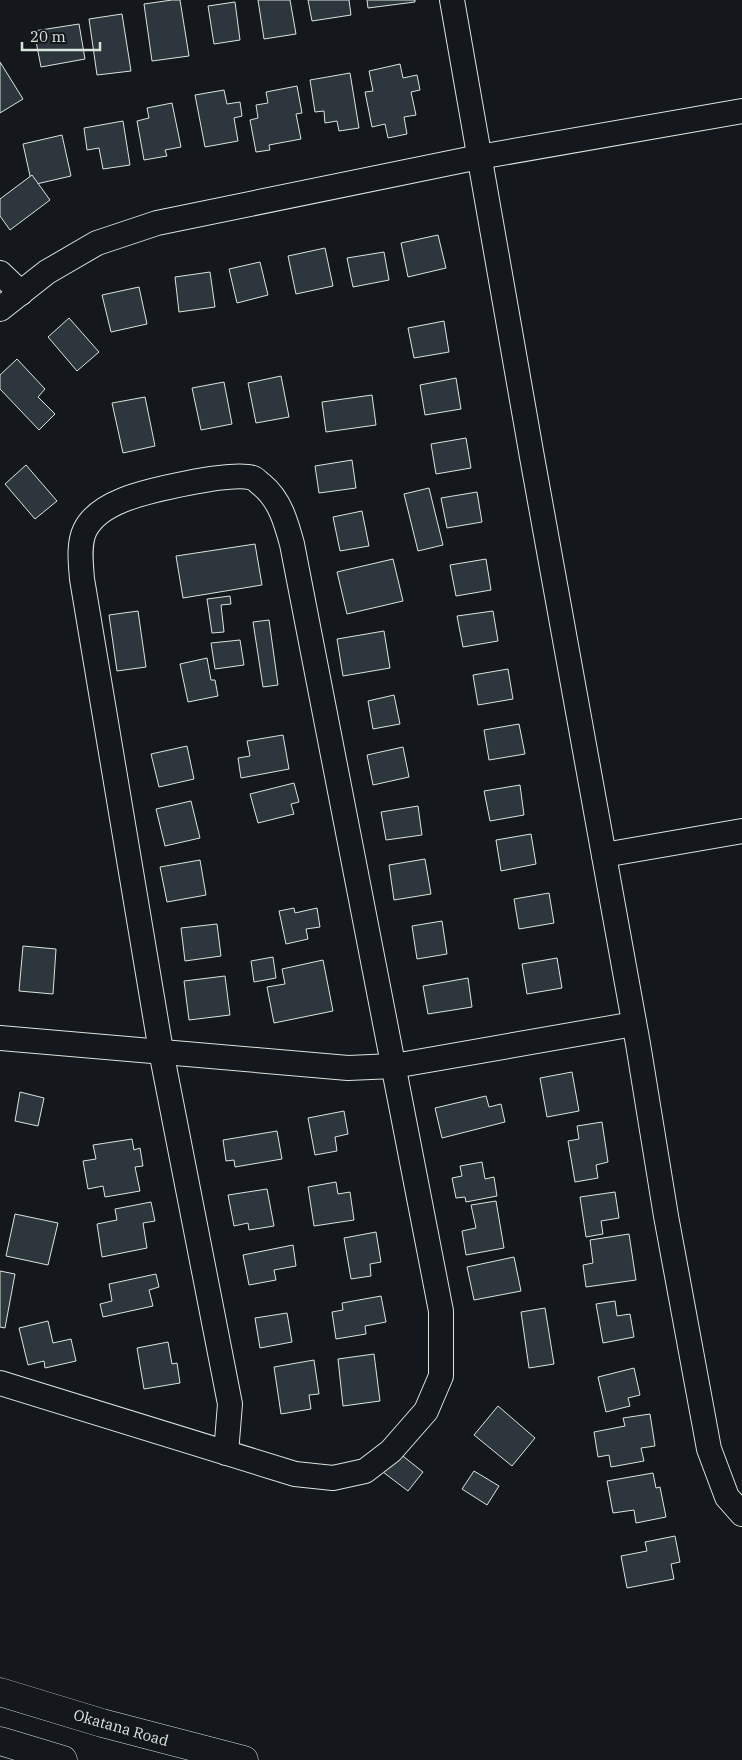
<svg xmlns="http://www.w3.org/2000/svg" width="742" height="1760" viewBox="0 0 742 1760" font-family="'IBM Plex Serif',serif">
<style>
.building{fill:#2c363c;stroke:#d8e6dc}
.lines{fill:none;stroke-linecap:round;stroke-linejoin:round}
.minor-casing{stroke:#d8e6dc;stroke-width:26}
.primary-casing{stroke:#d8e6dc;stroke-width:29}
.minor{stroke:#14181c;stroke-width:24}
.primary{stroke:#14181c;stroke-width:28}
.labels{text-anchor:middle;stroke-width:4;stroke-linejoin:round;paint-order:stroke}
.street-label{font-size:15px;fill:#d8e6dc;stroke:#14181c}
</style>
<rect width="100%" height="100%" fill="#14181c"/>
<g class="building">
<path d="M172,0h8l9,56 -37,5 -8,-57z"/>
<path d="M258,0h32l6,34 -32,5z"/>
<path d="M308,0h41l2,15 -39,6z"/>
<path d="M367,0h48v2l-47,6z"/>
<path d="M235,2l5,38 -26,4 -6,-38z"/>
<path d="M122,14l9,57 -34,4 -8,-56z"/>
<path d="M79,24l6,35 -44,8 -7,-36z"/>
<path d="M0,62l23,37 -23,14z"/>
<path d="M400,64l3,14 14,-3 3,15 -9,2 5,23 -12,2 3,17 -19,4 -3,-14 -13,3 -7,-35 8,-1 -4,-20z"/>
<path d="M350,73l9,55 -20,3 -2,-10 -12,2 -1,-12 -9,1 -5,-32z"/>
<path d="M297,86l5,27 -6,1 5,25 -32,6 1,5 -14,2 -6,-32 8,-2 -2,-13 12,-2 -2,-11z"/>
<path d="M224,90l3,14 13,-2 2,14 -8,2 4,23 -33,6 -10,-52z"/>
<path d="M172,103l9,44 -16,3 2,6 -23,4 -7,-39 12,-3 -2,-10z"/>
<path d="M123,121l7,44 -27,4 -4,-21 -12,2 -3,-22z"/>
<path d="M62,135l9,41 -39,9 -9,-41z"/>
<path d="M32,175l18,25 -40,30 -10,-14v-17z"/>
<path d="M438,235l8,33 -38,9 -7,-34z"/>
<path d="M325,248l8,38 -37,8 -8,-38z"/>
<path d="M384,252l5,28 -36,7 -6,-29z"/>
<path d="M260,262l8,33 -31,8 -8,-34z"/>
<path d="M210,272l5,35 -36,5 -4,-35z"/>
<path d="M139,287l8,37 -36,8 -9,-37z"/>
<path d="M69,318l30,34 -22,19 -29,-34z"/>
<path d="M444,321l5,31 -35,6 -6,-30z"/>
<path d="M17,359l28,30 -7,8 17,17 -16,16 -39,-41v-14z"/>
<path d="M281,376l8,41 -33,6 -8,-40z"/>
<path d="M456,378l5,31 -36,6 -5,-30z"/>
<path d="M224,382l8,42 -31,6 -9,-42z"/>
<path d="M372,395l4,30 -50,7 -4,-30z"/>
<path d="M145,397l10,49 -32,7 -11,-50z"/>
<path d="M466,438l5,30 -35,6 -5,-30z"/>
<path d="M352,460l4,28 -37,5 -4,-27z"/>
<path d="M26,465l31,36 -22,18 -30,-35z"/>
<path d="M429,488l14,57 -25,6 -14,-57z"/>
<path d="M477,492l5,30 -35,6 -6,-30z"/>
<path d="M362,511l7,35 -29,5 -7,-34z"/>
<path d="M255,544l7,41 -79,13 -7,-42z"/>
<path d="M393,559l10,42 -56,13 -10,-42z"/>
<path d="M486,559l5,31 -35,6 -6,-31z"/>
<path d="M230,596l1,8 -10,1 3,27 -12,1 -5,-34z"/>
<path d="M138,611l8,56 -29,4 -8,-56z"/>
<path d="M493,611l5,30 -35,6 -6,-31z"/>
<path d="M269,620l9,65 -15,2 -10,-65z"/>
<path d="M384,631l6,37 -47,8 -6,-37z"/>
<path d="M240,640l4,25 -29,4 -4,-26z"/>
<path d="M207,658l4,22h4l3,16 -30,6 -8,-38z"/>
<path d="M508,669l5,30 -35,6 -5,-30z"/>
<path d="M394,695l6,29 -27,5 -5,-28z"/>
<path d="M519,724l6,30 -36,6 -5,-30z"/>
<path d="M283,735l6,34 -48,9 -3,-20 12,-2 -3,-15z"/>
<path d="M187,746l7,33 -35,8 -8,-33z"/>
<path d="M403,747l6,30 -36,8 -6,-30z"/>
<path d="M294,783l5,19 -8,2 3,10 -36,9 -8,-29z"/>
<path d="M520,785l4,30 -34,6 -6,-30z"/>
<path d="M191,801l9,37 -35,8 -9,-37z"/>
<path d="M418,806l4,29 -36,5 -5,-28z"/>
<path d="M531,834l5,30 -35,7 -5,-31z"/>
<path d="M425,859l6,35 -37,6 -5,-35z"/>
<path d="M200,860l6,35 -39,7 -7,-35z"/>
<path d="M549,893l5,30 -35,6 -5,-30z"/>
<path d="M294,908l1,5 22,-5 3,19 -14,2 2,10 -22,5 -7,-33z"/>
<path d="M442,921l5,33 -30,5 -5,-33z"/>
<path d="M217,924l4,32 -36,5 -4,-33z"/>
<path d="M23,946l33,3 -3,45 -34,-3z"/>
<path d="M273,957l3,21 -22,4 -3,-21z"/>
<path d="M557,958l5,30 -35,6 -5,-30z"/>
<path d="M323,960l10,51 -59,12 -7,-36 18,-3 -3,-15z"/>
<path d="M225,976l5,39 -41,5 -5,-39z"/>
<path d="M468,978l4,29 -44,7 -5,-28z"/>
<path d="M572,1072l7,39 -32,6 -7,-39z"/>
<path d="M20,1092l24,6 -6,28 -23,-5z"/>
<path d="M486,1096l3,11 12,-3 4,18 -63,16 -7,-30z"/>
<path d="M344,1111l4,23 -13,3 2,14 -22,4 -7,-37z"/>
<path d="M602,1122l6,40 -12,3 2,13 -23,4 -7,-41 11,-2 -2,-13z"/>
<path d="M277,1131l5,28 -47,8 -1,-7 -8,1 -3,-21z"/>
<path d="M132,1139l2,11 6,-2 3,18 -8,1 5,24 -35,6 -2,-11 -15,3 -5,-28 13,-2 -3,-14z"/>
<path d="M482,1162l3,17 9,-2 3,19 -31,6 -1,-5 -9,1 -4,-20 10,-2 -2,-10z"/>
<path d="M336,1182l2,12 12,-2 4,28 -40,6 -6,-39z"/>
<path d="M267,1189l7,37 -25,4 -1,-7 -14,3 -6,-31z"/>
<path d="M615,1192l4,26 -18,3 2,13 -17,3 -6,-40z"/>
<path d="M496,1201l8,47 -38,7 -4,-24 14,-3 -5,-23z"/>
<path d="M151,1202l4,19 -12,2 4,25 -45,9 -5,-33 20,-4 -2,-11z"/>
<path d="M15,1214l43,9 -10,42 -42,-9z"/>
<path d="M376,1232l5,30 -11,2 1,12 -20,3 -7,-41z"/>
<path d="M629,1234l7,46 -50,7 -3,-22 10,-2 -3,-23z"/>
<path d="M293,1245l3,21 -22,4 2,10 -27,5 -6,-30z"/>
<path d="M514,1257l7,34 -47,9 -7,-33z"/>
<path d="M0,1271l15,3 -10,54 -5,-1z"/>
<path d="M156,1274l3,13 -10,3 4,16 -50,11 -3,-13 12,-3 -3,-17z"/>
<path d="M381,1296l5,26 -21,4 1,8 -30,5 -4,-27 11,-2 -1,-7z"/>
<path d="M615,1301l2,15 13,-2 4,23 -31,6 -7,-39z"/>
<path d="M545,1308l9,56 -25,4 -8,-56z"/>
<path d="M287,1313l5,29 -32,6 -5,-30z"/>
<path d="M48,1321l5,22 18,-4 5,22 -31,7 -1,-7 -16,4 -9,-37z"/>
<path d="M168,1342l4,22 5,-1 3,20 -36,6 -7,-41z"/>
<path d="M374,1354l6,47 -37,5 -5,-47z"/>
<path d="M314,1360l5,34 -10,1 2,14 -30,5 -7,-47z"/>
<path d="M634,1368l6,27 -12,3 2,8 -24,6 -8,-35z"/>
<path d="M498,1406l37,32 -23,28 -38,-31z"/>
<path d="M650,1414l5,32 -14,2 3,13 -33,6 -2,-12 -11,2 -4,-25 31,-6 -2,-8z"/>
<path d="M399,1453l24,19 -15,19 -25,-19z"/>
<path d="M474,1471l25,15 -12,19 -25,-16z"/>
<path d="M653,1473l3,15 4,-1 6,30 -30,6 -2,-13 -21,3 -6,-32z"/>
<path d="M675,1536l5,26 -9,2 3,15 -47,9 -6,-32 26,-5 -2,-9z"/>
</g>
<g class="lines">
<defs>
<g id="minor">
<path d="M452,0l80,457 106,587 28,172 43,233 18,48 15,17"/>
<path d="M0,273l21,20"/>
<path d="M0,309l47,-37 50,-29 60,-20 322,-66 263,-46"/>
<path d="M604,855l138,-24"/>
<path d="M0,1038l348,30 46,-2 240,-42"/>
<path d="M0,1383l295,91 38,4 32,-7 26,-20 35,-40 15,-35v-65l-149,-767c-6,-22 -12,-44 -30,-59 -3,-2 -6,-6 -9,-7 -22,-7 -108,13 -130,22 -15,6 -31,16 -38,30 -7,14 -4,35 -3,49l79,472 69,353 -4,49"/>
</g>
<g id="primary">
<path d="M0,1692l102,31 142,37"/>
<path d="M0,1741l63,19"/>
</g>
</defs>
<use href="#minor" class="minor-casing"/>
<use href="#primary" class="primary-casing"/>
<use href="#minor" class="minor"/>
<use href="#primary" class="primary"/>
</g>
<g class="labels">
<g class="street-label">
<text transform="translate(121 1728) rotate(16)" y="5">Okatana Road</text>
</g>
</g>
<path d="M22 42v8h78v-8" fill="none" stroke="#d8e6dc" stroke-width="2.5"/>
<text x="30" y="42" font-size="15" fill="#d8e6dc" stroke="#14181c" stroke-width="4" paint-order="stroke">20 m</text>
</svg>
